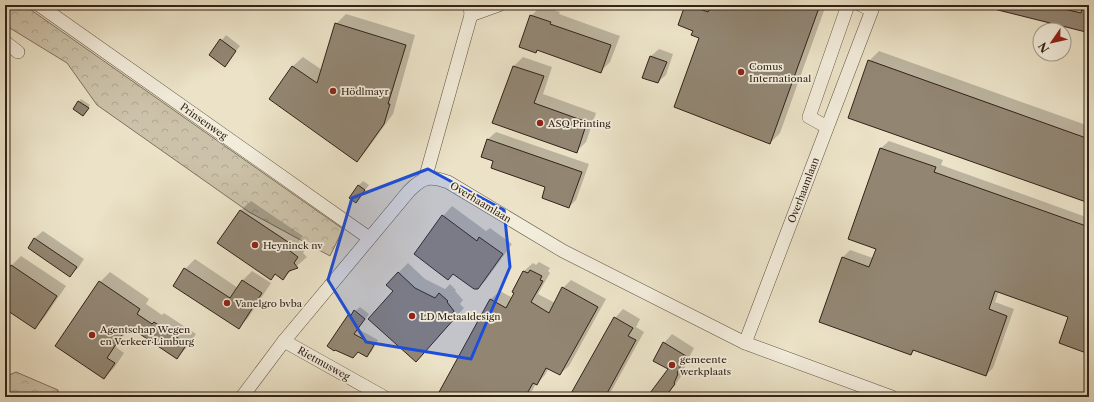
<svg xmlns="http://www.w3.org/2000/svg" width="1094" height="402" viewBox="0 0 1094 402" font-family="'Libre Caslon Text',serif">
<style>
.forest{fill:url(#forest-crowns);stroke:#7f7260}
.shadow{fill:#0003}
.building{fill:#928673;stroke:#322318}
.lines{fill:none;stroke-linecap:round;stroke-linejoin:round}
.minor-casing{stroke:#605344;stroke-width:14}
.minor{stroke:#f2ecdb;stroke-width:13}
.marked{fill:#1d4ed8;fill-opacity:0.2;stroke:#1d4ed8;stroke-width:3;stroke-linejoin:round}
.poi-dot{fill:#8f2418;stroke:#f2ecdb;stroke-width:1.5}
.labels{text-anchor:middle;stroke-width:3.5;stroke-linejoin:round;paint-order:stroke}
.poi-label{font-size:10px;fill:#322318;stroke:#f2ecdb;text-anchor:start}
.street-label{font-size:10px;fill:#322318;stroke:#f2ecdb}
</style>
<defs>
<pattern id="forest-crowns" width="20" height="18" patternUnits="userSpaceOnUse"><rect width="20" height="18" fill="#ccc2a9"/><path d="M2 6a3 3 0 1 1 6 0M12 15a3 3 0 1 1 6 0" fill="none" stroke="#b0a691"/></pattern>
</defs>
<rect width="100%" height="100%" fill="#ebe2c7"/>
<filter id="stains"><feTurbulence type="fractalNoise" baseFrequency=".005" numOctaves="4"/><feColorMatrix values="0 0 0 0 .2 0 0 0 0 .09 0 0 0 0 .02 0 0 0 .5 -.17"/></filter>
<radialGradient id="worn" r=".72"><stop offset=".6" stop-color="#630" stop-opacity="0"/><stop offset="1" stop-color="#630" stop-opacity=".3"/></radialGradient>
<g class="forest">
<path d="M5,5h19l319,224 -13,27 -81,-44 -152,-107 -30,-42 -62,-38z"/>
<path d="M16,372l42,18 1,7h-54v-20z"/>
</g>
<g class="shadow">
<path d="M644,5h12l-3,3z"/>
<path d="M686,5h140l-46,128 -10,10 -69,-106 -7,-7z"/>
<path d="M987,5h102v22l-3,4 -99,-25z"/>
<path d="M541,6l19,6 -1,2 61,22 -10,26 -10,10 -62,-22 -2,2 -5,-36z"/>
<path d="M346,14l69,21 -22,79 -27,37 -9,10 -87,-62 23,-33 10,-9 19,13 14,-46z"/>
<path d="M226,35l14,11 -11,14 -19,-5z"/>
<path d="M659,49l14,5 -7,21 -8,7 -14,-5 7,-21z"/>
<path d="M879,51l210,75v76l-220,-141z"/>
<path d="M523,57l29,10 -9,27 53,19 -10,29 -10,10 -83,-29 21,-57z"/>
<path d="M81,99l9,6 -5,7 -11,-4z"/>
<path d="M496,132l93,32 -13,36 -7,7 -22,-21 -52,-26 -13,-4 6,-17z"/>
<path d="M889,141l54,19 -2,5 148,53v134l-20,-36 -70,-25 -4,11 19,7 -21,59 -7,7 -71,-25 -4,4 -68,-97 7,-7 23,8 4,-10 -27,-10 31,-90z"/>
<path d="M363,181l6,4 -13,17 2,-16z"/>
<path d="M251,201l52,35 -4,5 8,6 -4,6 4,4 -24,21 -7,-4 -5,4 -52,-35 22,-33z"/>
<path d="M452,206l34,25 4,-3 22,16 -26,36 -10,10 -22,-17 -11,-57z"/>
<path d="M43,231l41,28 -6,9 -8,7 -41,-27 6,-10z"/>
<path d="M21,256l45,30 -22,32 -9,10 -30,-21v-32l7,-10z"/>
<path d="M195,259l43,29 5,-8 9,-9 19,12 -23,35 -10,10 -53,-59z"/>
<path d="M539,262l11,6 -2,3 2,2 -12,21 17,9 8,-15 8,-8 35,19 -37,67 -9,8 -11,-6 -4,7 -8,9 -1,-1 -5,10 8,4h-93l-6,-3 51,-95 9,-8 13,7 3,-5 -3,-2 11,-20 9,-8 3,2z"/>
<path d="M408,263l17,16 20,10 5,-5 6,6 -1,1 8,9 -3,4 4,4 -38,43 -31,-60 3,-18z"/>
<path d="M110,272l39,27 -3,5 16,11 2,-2 32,21 -10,14 -9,10 -47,-32 -14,21 8,6 -10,15 -10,10 -4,-96z"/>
<path d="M360,307l9,7 -11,15 20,11 -6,11 -5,5 -8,-5 -6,6 -4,-41z"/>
<path d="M623,309l17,10 -4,8 8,5 -36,65h-38l45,-79z"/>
<path d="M672,334l22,14 -9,17h1l-5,9 1,1 -15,21 2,1h-20l21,-29 -6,-25z"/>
<path d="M312,393l6,4h-9z"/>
</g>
<g class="building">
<path d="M685,5h4l19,7 3,-7h109l-50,139 -96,-37 25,-69 -8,-3 2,-4 -15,-6z"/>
<path d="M991,5h56l34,8 2,-8h6v14l-3,13 -96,-24z"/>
<path d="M530,15l21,7 -1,2 61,21 -10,28 -64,-23 -1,3 -17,-6z"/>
<path d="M335,23l71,22 -18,59h2l-6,20 -27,38 -88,-63 23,-33 25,17z"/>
<path d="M220,39l16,12 -11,16 -16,-12z"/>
<path d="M650,56l17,6 -9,21 -16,-5z"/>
<path d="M868,60l221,79v64l-241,-85z"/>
<path d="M513,66l31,10 -10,27 53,19 -10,31 -85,-30z"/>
<path d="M78,101l11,7 -6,8 -10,-7z"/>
<path d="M487,139l95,33 -13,36 -27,-10 3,-11 -54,-19 2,-7 -12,-4z"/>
<path d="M880,148l56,19 -2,5 155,55v127l-30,-11 9,-26 -73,-26 -6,18 18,7 -21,60 -73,-26 -2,5 -92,-33 23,-65 27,10 7,-18 -28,-10z"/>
<path d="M358,185l7,5 -9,13 -7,-5z"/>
<path d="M240,210l54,36 -4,5 8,6 -4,6 4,5 -9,3 -6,9 -8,-6 -4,6 -54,-37z"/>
<path d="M442,215l35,26 2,-4 24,17 -25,35h-4l-21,-15 -5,6 -34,-26z"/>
<path d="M34,238l43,29 -7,10 -42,-29z"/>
<path d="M11,265l46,31 -22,33 -30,-20v-36z"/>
<path d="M184,268l46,30 12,-18 20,13 -23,36 -66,-43z"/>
<path d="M530,270l12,6 -2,4 3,1 -12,21 18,11 13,-26 36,20 -38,68 -14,-7 -9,17 -4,-2 -8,14h-81l-6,-3 52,-95 16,9 8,-15 -2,-1 11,-21 5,2z"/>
<path d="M398,272l17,16 20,10 4,-5 9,8 -1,1 7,9 -3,4 4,3 -39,44 -48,-43 25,-28 -7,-6z"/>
<path d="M99,281l41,28 -3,5 15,10 2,-2 33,22 -10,15 -49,-33 -21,32 8,5 -11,16 -49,-33z"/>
<path d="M354,310l11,9 -11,15 20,11 -7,12 -9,-5 -5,6 -18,-8 -1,1 -7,-5 21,-31 2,2z"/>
<path d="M614,317l19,11 -5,8 8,4 -31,57h-36z"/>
<path d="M663,342l23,14 -9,17 1,1 -4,9 1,1 -10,13h-18l21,-28 -15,-8z"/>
</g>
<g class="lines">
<defs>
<g id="minor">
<path d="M39,5l330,233"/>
<path d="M471,15l28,-10"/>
<path d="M5,42l13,10"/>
<path d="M827,127l-18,-10 39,-112"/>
<path d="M425,179l46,-164 -1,-10"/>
<path d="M284,341l100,56"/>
<path d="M745,343l127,-333 -11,-5"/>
<path d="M242,397l42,-56 125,-150c14,-14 20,-16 39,-9l115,69 182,92 147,54"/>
</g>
</defs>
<use href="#minor" class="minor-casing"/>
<use href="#minor" class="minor"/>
</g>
<path class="marked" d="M428,169l76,41 6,57 -39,92 -105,-17 -38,-62 24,-82z"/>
<g class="poi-dot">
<circle cx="741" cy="72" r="4"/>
<circle cx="333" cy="91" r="4"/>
<circle cx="540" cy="123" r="4"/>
<circle cx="255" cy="245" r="4"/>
<circle cx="227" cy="303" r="4"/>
<circle cx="412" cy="316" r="4"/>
<circle cx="92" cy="335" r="4"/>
<circle cx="672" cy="365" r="4"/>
</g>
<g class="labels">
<g class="poi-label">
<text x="749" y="70">Comus<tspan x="749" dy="12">International</tspan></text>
<text x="341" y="95">Hödlmayr</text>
<text x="548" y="127">ASQ Printing</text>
<text x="263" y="249">Heyninck nv</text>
<text x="235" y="307">Vanelgro bvba</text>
<text x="420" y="320">LD Metaaldesign</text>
<text x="100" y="333">Agentschap Wegen<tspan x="100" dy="12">en Verkeer Limburg</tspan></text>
<text x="680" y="363">gemeente<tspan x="680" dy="12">werkplaats</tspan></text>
</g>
<g class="street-label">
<text transform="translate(204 121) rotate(35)" y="4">Prinsenweg</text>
<text transform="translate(803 190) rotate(-69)" y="4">Overhaamlaan</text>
<text transform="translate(481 202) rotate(31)" y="4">Overhaamlaan</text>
<text transform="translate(324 363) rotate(29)" y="4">Rietmusweg</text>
</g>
</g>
<rect width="1094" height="402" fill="none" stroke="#ebe2c7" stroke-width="20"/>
<rect x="6" y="6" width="1082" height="390" fill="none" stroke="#322318" stroke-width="2"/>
<rect x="10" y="10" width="1074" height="382" fill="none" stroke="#322318"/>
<g transform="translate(1052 42) rotate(236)"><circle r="19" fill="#f2ecdb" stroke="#a59c8d"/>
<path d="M0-3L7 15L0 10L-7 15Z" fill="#8f2418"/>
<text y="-6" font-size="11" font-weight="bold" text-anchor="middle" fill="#322318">N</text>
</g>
<rect width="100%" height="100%" filter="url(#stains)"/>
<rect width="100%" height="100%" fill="url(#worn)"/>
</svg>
